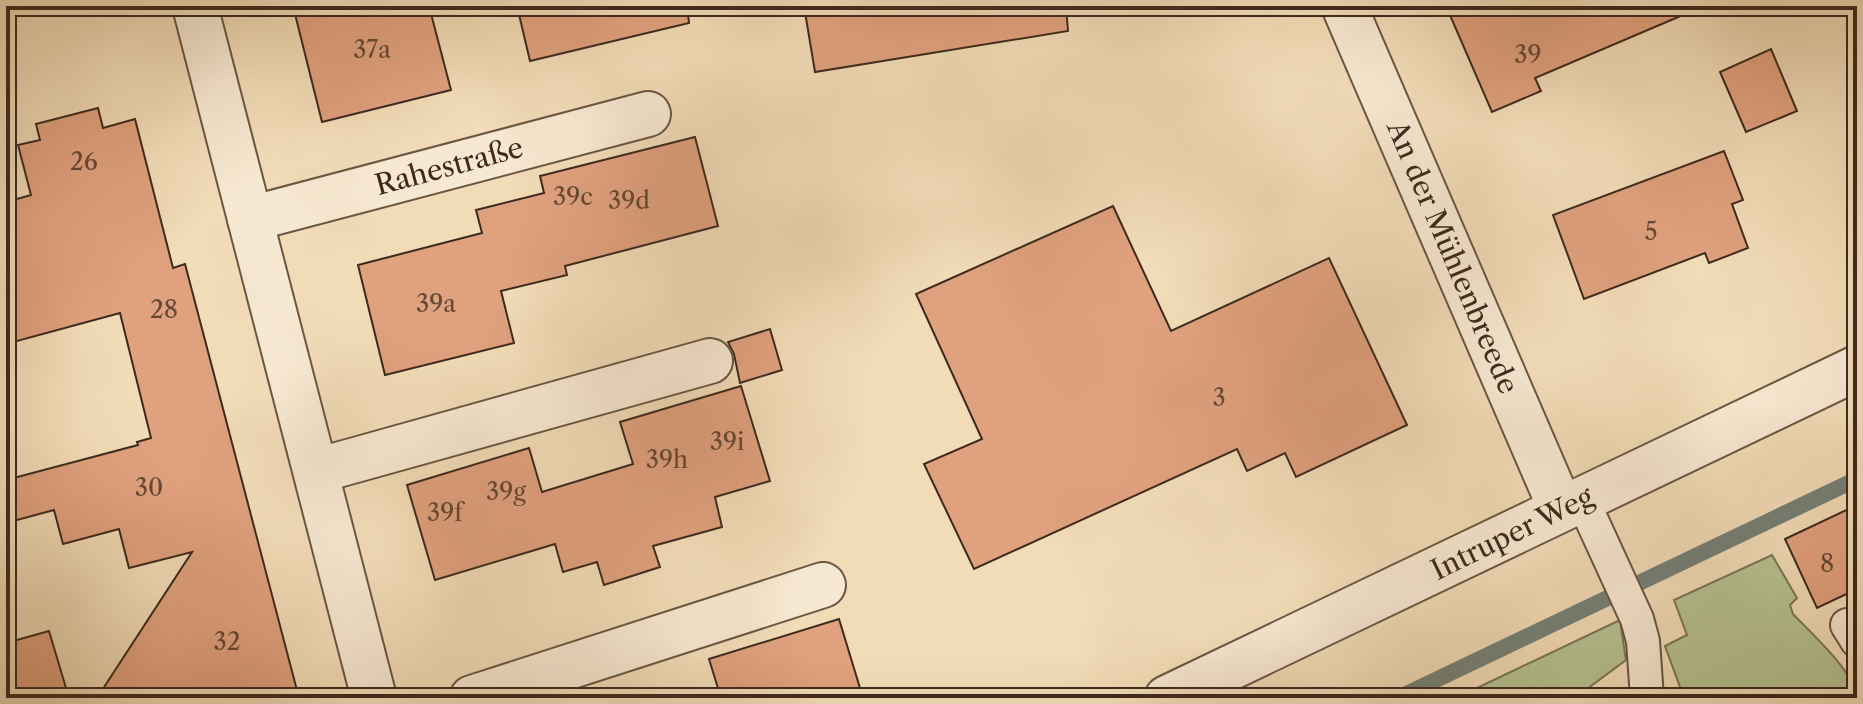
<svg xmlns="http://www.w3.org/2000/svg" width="1863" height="704" viewBox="0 0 1863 704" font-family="'Libre Caslon Text',serif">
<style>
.green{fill:#b6c192;stroke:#7a7658;stroke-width:2}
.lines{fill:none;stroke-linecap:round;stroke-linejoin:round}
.stream{stroke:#758177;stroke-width:16}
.building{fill:#e0a17e;stroke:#3d2a1e;stroke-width:2}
.lane-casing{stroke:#6a5644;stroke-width:36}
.street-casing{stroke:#6a5644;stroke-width:48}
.lane{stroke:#f7e8d1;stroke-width:32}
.street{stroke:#f7e8d1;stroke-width:44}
.labels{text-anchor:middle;stroke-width:7;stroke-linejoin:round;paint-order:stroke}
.number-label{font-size:24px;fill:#664836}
.street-label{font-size:28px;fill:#3d2a1e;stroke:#f7e8d1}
</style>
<rect width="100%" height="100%" fill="#f2dcb8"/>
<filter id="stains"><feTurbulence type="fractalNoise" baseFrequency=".0025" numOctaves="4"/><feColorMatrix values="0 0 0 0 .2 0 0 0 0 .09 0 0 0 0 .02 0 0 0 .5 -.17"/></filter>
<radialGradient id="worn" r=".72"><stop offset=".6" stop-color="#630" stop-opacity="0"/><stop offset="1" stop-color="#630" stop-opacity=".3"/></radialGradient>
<g class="green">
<path d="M1772,555l25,43 -7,7 3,9c18,19 62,58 64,84h-173l-19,-52 22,-11 -13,-35z"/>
<path d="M1620,620l6,40 -39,29 1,9h-132z"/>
</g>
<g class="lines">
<path class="stream" d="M1398,698l459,-219"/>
</g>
<g class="building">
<path d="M293,6h136l22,84 -129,32z"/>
<path d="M517,6h170l2,17 -159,38z"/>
<path d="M804,6h262l2,25 -253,41z"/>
<path d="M1446,6h258l-169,72 6,13 -49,21z"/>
<path d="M1771,49l26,62 -51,21 -26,-60z"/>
<path d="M98,108l5,20 32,-9 38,149 12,-4 114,434h-202l95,-146 -63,16 -10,-39 -56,15 -9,-34 -48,13v-43l132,-35 -1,-3 14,-4 -31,-125 -114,31v-142l25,-7 -13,-50 22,-5 -4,-16z"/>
<path d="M695,137l23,89 -153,40 2,9 -66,16 13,52 -129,32 -27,-110 124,-32 -6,-23 68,-17 -4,-17z"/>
<path d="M1724,151l19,49 -11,4 16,44 -39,15 -4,-10 -121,46 -31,-84z"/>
<path d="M1113,206l58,125 158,-73 78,167 -111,52 -11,-24 -38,18 -10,-22 -263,120 -50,-105 58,-25 -66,-145z"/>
<path d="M770,329l12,41 -42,13 -6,-29 -6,-12z"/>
<path d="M741,386l29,95 -55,16 7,30 -69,19 7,21 -56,18 -7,-23 -34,10 -8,-28 -120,36 -28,-95 122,-37 13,44 91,-28 -13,-42z"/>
<path d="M1857,505v84l-40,19 -32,-69z"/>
<path d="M839,619l24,79h-142l-12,-39z"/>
<path d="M49,631l20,67h-63v-55z"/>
</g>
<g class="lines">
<defs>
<g id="lane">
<path d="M1582,499l55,120 6,22 4,57"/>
<path d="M1847,625l10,16"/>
</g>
<g id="street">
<path d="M195,6l179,692"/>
<path d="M1344,6l217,503"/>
<path d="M250,219l398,-105"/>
<path d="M316,471l394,-110"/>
<path d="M472,698l351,-113"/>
<path d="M1167,698l690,-330"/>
</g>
</defs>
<use href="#lane" class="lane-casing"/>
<use href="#street" class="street-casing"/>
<use href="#lane" class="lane"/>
<use href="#street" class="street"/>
</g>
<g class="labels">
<g class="number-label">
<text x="372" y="58">37a</text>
<text x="1528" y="63">39</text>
<text x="84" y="170">26</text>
<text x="573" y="205">39c</text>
<text x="629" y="209">39d</text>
<text x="1651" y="240">5</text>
<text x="436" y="312">39a</text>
<text x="164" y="318">28</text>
<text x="1219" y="406">3</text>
<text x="727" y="450">39i</text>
<text x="667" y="468">39h</text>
<text x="149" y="496">30</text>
<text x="506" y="500">39g</text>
<text x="445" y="521">39f</text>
<text x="1827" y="572">8</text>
<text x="227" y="650">32</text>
</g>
<g class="street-label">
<text transform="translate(449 166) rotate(-15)" y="10">Rahestraße</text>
<text transform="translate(1453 257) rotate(67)" y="10">An der Mühlenbreede</text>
<text transform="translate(1512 533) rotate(-26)" y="10">Intruper Weg</text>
</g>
</g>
<rect width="1863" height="704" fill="none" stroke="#f2dcb8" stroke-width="32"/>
<rect x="8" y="8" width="1847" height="688" fill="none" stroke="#3d2a1e" stroke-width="4"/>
<rect x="16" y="16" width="1831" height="672" fill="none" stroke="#3d2a1e" stroke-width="2"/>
<rect width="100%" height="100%" filter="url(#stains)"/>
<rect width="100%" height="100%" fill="url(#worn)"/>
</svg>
